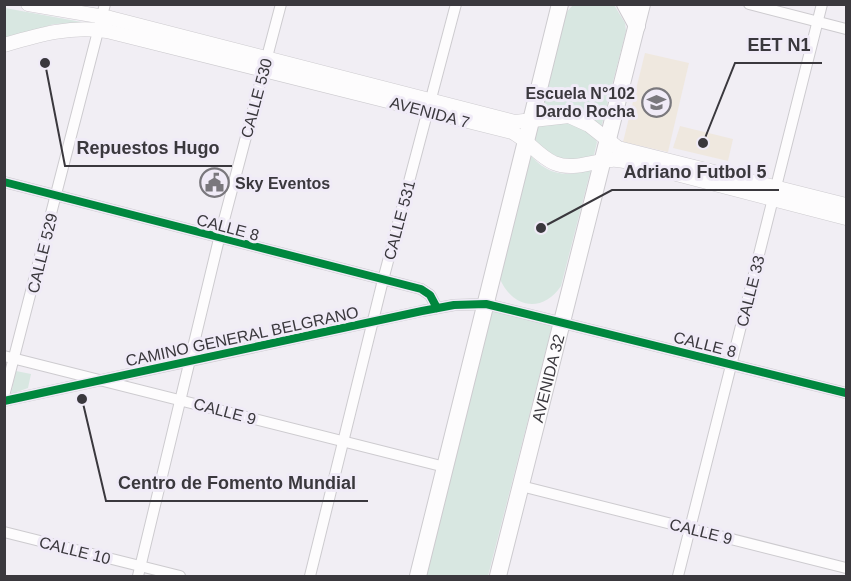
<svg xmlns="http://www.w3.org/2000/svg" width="851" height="581" viewBox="0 0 851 581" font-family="Arial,sans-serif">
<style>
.education{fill:#efe8df}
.green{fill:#d8e7e1}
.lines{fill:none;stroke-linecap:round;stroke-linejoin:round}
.minor-casing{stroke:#cdcbcf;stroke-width:12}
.major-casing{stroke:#cdcbcf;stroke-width:15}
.highway-casing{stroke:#cdcbcf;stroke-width:18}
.minor{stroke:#fdfcfd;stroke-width:10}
.major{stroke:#fdfcfd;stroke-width:14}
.highway{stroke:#fdfcfd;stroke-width:16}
.cycleway-casing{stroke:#f0ebf7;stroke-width:11}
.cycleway{stroke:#00873e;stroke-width:8}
.labels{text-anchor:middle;stroke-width:6;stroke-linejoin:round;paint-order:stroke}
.poi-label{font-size:16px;font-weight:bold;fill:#3a383d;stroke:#f0ebf7;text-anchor:end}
.street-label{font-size:16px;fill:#3a383d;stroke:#f0ebf7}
.leader{fill:none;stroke:#3a383d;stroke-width:2}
.callout-dot{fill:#3a383d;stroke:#f0ebf7;stroke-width:2}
.callout-label{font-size:18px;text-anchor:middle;font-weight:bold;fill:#3a383d;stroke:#f0ebf7;stroke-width:6;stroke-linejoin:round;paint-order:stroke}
</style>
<rect width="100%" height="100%" fill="#f1eef4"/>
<g class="education">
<path d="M645,53l44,10 -21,89 -45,-10z"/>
<path d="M680,126l53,13 -5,22 -55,-13z"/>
</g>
<g class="green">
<path d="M573,5h41l11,18 1,8 -25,97c-18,-21 -35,-29 -61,-18l23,-94z"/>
<path d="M5,8l82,15 -33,1 -49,15z"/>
<path d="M568,121l22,10 7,11 -3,13c-23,14 -45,7 -59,-15l2,-14z"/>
<path d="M528,152c17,22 37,27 63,17l-30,117c-18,27 -48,23 -61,-7z"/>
<path d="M489,310l61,13 2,3 -64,250h-65z"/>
<path d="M16,371l15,3 -3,14 -17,6z"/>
</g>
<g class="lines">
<defs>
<g id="minor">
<path d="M749,4l97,25"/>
<path d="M4,182l417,107 9,6 7,13"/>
<path d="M4,356l441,111"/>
<path d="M4,396l101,-392"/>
<path d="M4,401l418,-90 32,-6 32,-1 360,89"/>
<path d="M521,486l325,82"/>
<path d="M4,532l176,44"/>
<path d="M138,576l81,-337 62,-235"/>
<path d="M310,576l73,-296 73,-276"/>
<path d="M678,576l144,-572"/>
</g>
<g id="major">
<path d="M28,4l82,14 405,104 54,-6 20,9 29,23 228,57"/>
<path d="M4,45c34,-10 67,-20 103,-14l405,101c16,8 26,24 42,31 20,8 37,-2 57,-3 7,-1 16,2 23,3l212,55"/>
</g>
<g id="highway">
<path d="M625,4l12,22"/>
<path d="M418,576l142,-572"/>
<path id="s1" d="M498,576l144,-572"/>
</g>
</defs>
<use href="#minor" class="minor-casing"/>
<use href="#major" class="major-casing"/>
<use href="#highway" class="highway-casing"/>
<use href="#minor" class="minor"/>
<use href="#major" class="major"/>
<use href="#highway" class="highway"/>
<defs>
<g id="cycleway">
<path d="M4,182l417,107 9,6 7,13"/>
<path d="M4,401l418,-90 32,-6 32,-1 360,89"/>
</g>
</defs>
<use href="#cycleway" class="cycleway-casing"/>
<use href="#cycleway" class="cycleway"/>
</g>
<defs>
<symbol id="school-ring" viewBox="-11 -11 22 22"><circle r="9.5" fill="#f0ebf7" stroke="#7a787d" stroke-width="1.5"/><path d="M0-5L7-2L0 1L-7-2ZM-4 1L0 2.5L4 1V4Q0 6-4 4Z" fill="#7a787d"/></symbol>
<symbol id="civic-ring" viewBox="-11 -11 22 22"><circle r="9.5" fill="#f0ebf7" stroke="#7a787d" stroke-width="1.5"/><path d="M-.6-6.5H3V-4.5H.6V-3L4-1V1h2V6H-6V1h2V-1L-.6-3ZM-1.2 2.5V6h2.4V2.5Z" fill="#7a787d"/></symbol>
</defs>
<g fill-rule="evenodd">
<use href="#school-ring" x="640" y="86" width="33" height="33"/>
<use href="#civic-ring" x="198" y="166" width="33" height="33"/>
</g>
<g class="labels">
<g class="poi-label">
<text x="635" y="99">Escuela N°102<tspan x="635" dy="18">Dardo Rocha</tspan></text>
<text x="235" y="189" text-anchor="start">Sky Eventos</text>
</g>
<g class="street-label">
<text transform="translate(256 98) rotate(-75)" y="6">CALLE 530</text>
<text transform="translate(430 112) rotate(15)" y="6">AVENIDA 7</text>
<text transform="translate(399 220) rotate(-75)" y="6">CALLE 531</text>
<text transform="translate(228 227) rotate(15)" y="6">CALLE 8</text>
<text transform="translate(42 253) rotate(-76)" y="6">CALLE 529</text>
<text transform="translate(750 291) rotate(-76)" y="6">CALLE 33</text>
<text transform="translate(242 336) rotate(-12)" y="6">CAMINO GENERAL BELGRANO</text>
<text transform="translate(705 344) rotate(14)" y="6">CALLE 8</text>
<text dy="6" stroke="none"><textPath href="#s1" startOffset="204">AVENIDA 32</textPath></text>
<text transform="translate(225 411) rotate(15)" y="6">CALLE 9</text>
<text transform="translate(701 531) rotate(14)" y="6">CALLE 9</text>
<text transform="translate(75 550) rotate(14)" y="6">CALLE 10</text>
</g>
</g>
<path class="leader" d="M703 143L735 63H822M45 63L65 166H232M541 228L612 190H779M82 399L106 501H368"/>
<g class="callout-dot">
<circle cx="703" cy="143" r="6"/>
<circle cx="45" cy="63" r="6"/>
<circle cx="541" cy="228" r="6"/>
<circle cx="82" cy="399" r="6"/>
</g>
<g class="callout-label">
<text x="779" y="51">EET N1</text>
<text x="148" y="154">Repuestos Hugo</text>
<text x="695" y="178">Adriano Futbol 5</text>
<text x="237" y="489">Centro de Fomento Mundial</text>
</g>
<rect width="851" height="581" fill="none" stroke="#3a383d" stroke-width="12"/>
</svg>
